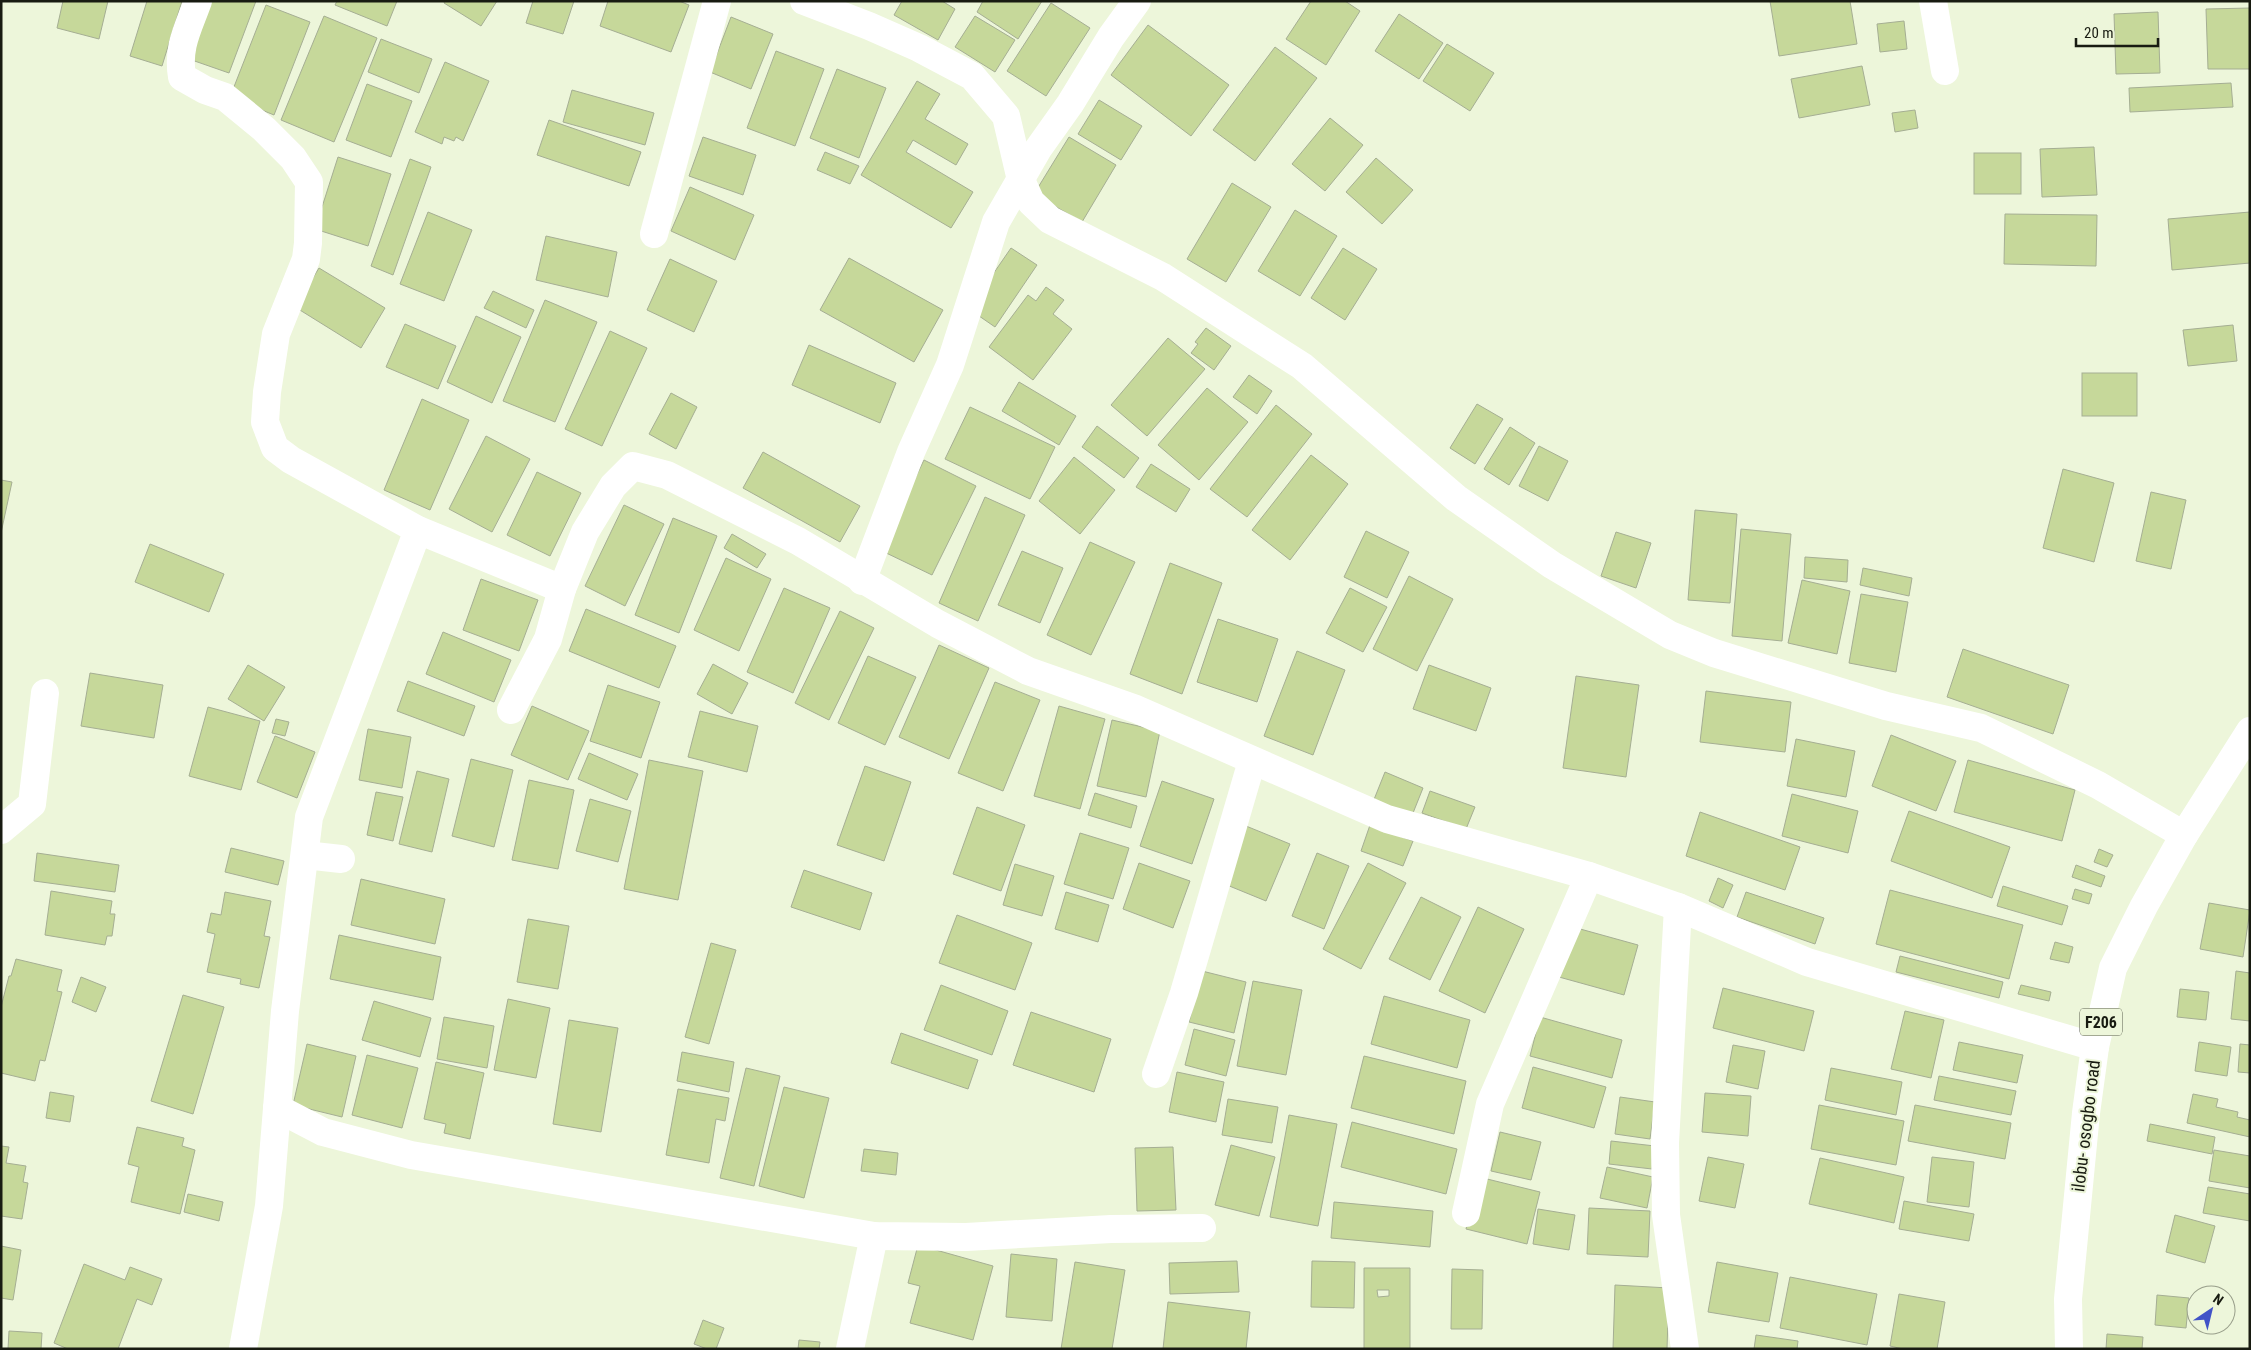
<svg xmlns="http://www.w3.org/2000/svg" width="2251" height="1350" viewBox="0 0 2251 1350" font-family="'Roboto Condensed',sans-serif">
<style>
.building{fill:#c6d89a;stroke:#a5ae93;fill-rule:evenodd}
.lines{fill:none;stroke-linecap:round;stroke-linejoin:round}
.minor{stroke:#fff;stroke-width:28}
.major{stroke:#fff;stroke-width:28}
.labels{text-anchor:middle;stroke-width:4;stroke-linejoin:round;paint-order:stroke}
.shield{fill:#edf6da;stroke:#585d4d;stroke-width:1}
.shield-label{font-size:16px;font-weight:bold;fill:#181b11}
.street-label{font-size:18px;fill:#181b11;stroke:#edf6da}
</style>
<rect width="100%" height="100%" fill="#edf6da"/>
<g class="building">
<path d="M63,1h45l-9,38 -42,-11z"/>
<path d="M147,1h35l-20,65 -32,-10z"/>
<path d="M207,1h49l-27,72 -43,-15z"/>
<path d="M337,1h60l-10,25 -52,-21z"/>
<path d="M445,1h52l-16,25 -37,-23z"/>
<path d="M533,1h41l-11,33 -37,-11z"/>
<path d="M608,1h71l10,4 -18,47 -71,-26z"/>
<path d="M902,1h40l13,8 -17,31 -44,-25z"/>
<path d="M983,1h59l-24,38 -41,-27z"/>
<path d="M1311,1h34l15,10 -34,54 -40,-26z"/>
<path d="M1770,1h80l7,43 -78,12z"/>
<path d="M1051,3l39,25 -44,68 -39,-25z"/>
<path d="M266,5l44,17 -36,93 -44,-18z"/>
<path d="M2250,8v61h-42l-2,-60z"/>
<path d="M2158,12l2,61 -44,1 -2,-60z"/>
<path d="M1399,14l44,29 -24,36 -44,-28z"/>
<path d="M324,16l53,22 -43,104 -53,-22z"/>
<path d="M975,16l40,24 -20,32 -40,-25z"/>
<path d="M731,17l42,17 -22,55 -41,-17z"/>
<path d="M1904,21l3,28 -27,3 -3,-28z"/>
<path d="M1148,25l81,60 -38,51 -80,-61z"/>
<path d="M381,39l51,20 -13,34 -51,-21z"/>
<path d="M1447,44l47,29 -24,38 -47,-30z"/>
<path d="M1275,47l42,31 -62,83 -42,-31z"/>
<path d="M776,51l48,18 -29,77 -48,-18z"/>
<path d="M445,62l44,19 -26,60 -7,-4 -2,4 -10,-4 -2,7 -27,-12z"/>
<path d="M1862,66l8,39 -71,13 -8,-39z"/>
<path d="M837,69l49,19 -27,70 -49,-20z"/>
<path d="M917,81l23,13 -15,25 43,25 -12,21 -43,-25 -7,12 67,40 -22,36 -90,-53z"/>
<path d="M2231,83l2,24 -103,5 -1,-24z"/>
<path d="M367,84l45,17 -21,56 -45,-17z"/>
<path d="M572,90l82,23 -9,32 -82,-23z"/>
<path d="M1099,100l43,26 -21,34 -43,-26z"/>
<path d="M1915,110l3,18 -23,4 -3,-19z"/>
<path d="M1330,118l33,27 -38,46 -33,-27z"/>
<path d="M549,120l92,32 -12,34 -92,-31z"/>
<path d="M703,137l53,18 -13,40 -54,-19z"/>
<path d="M1069,137l47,28 -34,57 -48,-28z"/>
<path d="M2094,147l3,48 -55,2 -2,-48z"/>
<path d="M825,152l34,14 -9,18 -33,-14z"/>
<rect x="1974" y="153" width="47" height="41"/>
<path d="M338,157l53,17 -23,72 -53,-17z"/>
<path d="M1376,158l37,32 -31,34 -36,-32z"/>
<path d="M410,159l21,8 -38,108 -22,-9z"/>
<path d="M1232,183l39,24 -45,75 -39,-23z"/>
<path d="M690,187l64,28 -19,45 -64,-29z"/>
<path d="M1295,210l42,26 -37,60 -42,-25z"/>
<path d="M428,212l44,18 -28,71 -44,-17z"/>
<path d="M2250,212v51l-78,7 -4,-51z"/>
<path d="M2005,214l92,1 -1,51 -92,-2z"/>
<path d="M546,236l71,16 -9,45 -72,-17z"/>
<path d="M1011,248l26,17 -42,62 -26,-18z"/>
<path d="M1343,248l34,21 -32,51 -34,-22z"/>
<path d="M849,258l94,52 -29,52 -94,-52z"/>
<path d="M670,259l47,22 -23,51 -47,-22z"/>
<path d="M319,268l66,40 -24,40 -66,-41z"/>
<path d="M1046,287l18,13 -11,14 19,15 -39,51 -44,-33 39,-52 8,6z"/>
<path d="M493,291l41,19 -8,18 -42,-20z"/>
<path d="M545,300l52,22 -42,100 -52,-21z"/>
<path d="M476,316l45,21 -29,66 -45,-21z"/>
<path d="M405,324l51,22 -18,43 -52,-22z"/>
<path d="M2233,325l4,36 -49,5 -5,-36z"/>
<path d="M1206,328l25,18 -17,24 -23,-17 7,-9 -3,-2z"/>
<path d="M610,331l37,17 -45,98 -37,-17z"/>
<path d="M1168,338l37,31 -58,67 -36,-31z"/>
<path d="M809,345l87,38 -16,40 -88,-38z"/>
<rect x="2082" y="373" width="55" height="43"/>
<path d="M1249,375l23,16 -15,23 -24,-17z"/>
<path d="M1019,382l57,34 -17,29 -57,-34z"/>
<path d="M1207,388l41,34 -49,58 -41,-35z"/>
<path d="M671,393l26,14 -21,42 -27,-15z"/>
<path d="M422,399l47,21 -39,90 -46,-20z"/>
<path d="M1477,404l26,15 -28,45 -25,-16z"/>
<path d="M1276,405l36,29 -65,83 -37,-28z"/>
<path d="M970,407l85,40 -25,52 -85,-40z"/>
<path d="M1097,426l42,32 -15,20 -42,-31z"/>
<path d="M1510,427l25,16 -26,42 -25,-16z"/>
<path d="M486,436l44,23 -38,73 -43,-23z"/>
<path d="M1539,446l29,15 -20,40 -29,-15z"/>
<path d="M763,452l97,54 -20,36 -97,-54z"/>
<path d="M1311,455l37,29 -58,76 -38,-30z"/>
<path d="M1074,457l41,33 -35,44 -41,-33z"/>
<path d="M924,460l52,26 -44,89 -52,-25z"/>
<path d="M1151,464l39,25 -14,23 -40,-25z"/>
<path d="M2063,469l51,14 -20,79 -51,-14z"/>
<path d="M537,472l44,21 -31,63 -43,-21z"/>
<path d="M1,480l11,2 -11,51z"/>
<path d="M2151,492l35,8 -15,69 -35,-8z"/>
<path d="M985,497l40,18 -47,106 -39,-18z"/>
<path d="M624,505l40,19 -39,82 -40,-20z"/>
<path d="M1695,510l42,4 -7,89 -42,-3z"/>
<path d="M673,518l44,18 -38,97 -44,-18z"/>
<path d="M1741,529l50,5 -9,107 -50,-5z"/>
<path d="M1366,531l43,21 -22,46 -43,-21z"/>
<path d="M1616,532l35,11 -15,45 -35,-12z"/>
<path d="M732,534l34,20 -9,14 -33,-20z"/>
<path d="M1090,542l45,20 -44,93 -44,-20z"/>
<path d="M150,544l74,30 -15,38 -74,-30z"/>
<path d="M1022,551l41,17 -23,55 -42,-18z"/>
<path d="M1805,557l43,3 -1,22 -43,-4z"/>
<path d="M726,558l45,21 -32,72 -45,-21z"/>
<path d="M1170,563l52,20 -40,111 -52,-20z"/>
<path d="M1863,568l49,10 -3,18 -49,-11z"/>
<path d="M1409,576l44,23 -36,72 -44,-22z"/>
<path d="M481,579l57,21 -19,51 -56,-21z"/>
<path d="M1802,580l48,11 -13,63 -49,-11z"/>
<path d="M784,588l46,20 -37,85 -46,-21z"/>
<path d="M1350,588l37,19 -24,45 -37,-19z"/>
<path d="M1861,594l47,8 -12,70 -47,-9z"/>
<path d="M586,609l90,37 -17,42 -90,-37z"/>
<path d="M840,611l34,17 -45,92 -34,-17z"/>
<path d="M1218,619l60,20 -21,63 -60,-20z"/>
<path d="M443,632l68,28 -17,42 -68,-28z"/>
<path d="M939,645l50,23 -40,91 -50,-22z"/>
<path d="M1963,649l106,36 -16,49 -106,-37z"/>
<path d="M1297,651l48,19 -32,85 -49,-19z"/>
<path d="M868,656l48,21 -31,68 -47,-22z"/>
<path d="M713,664l35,19 -16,31 -35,-20z"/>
<path d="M248,665l37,22 -21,34 -36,-22z"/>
<path d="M1429,665l62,23 -15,43 -63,-22z"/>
<path d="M90,673l73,12 -9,53 -73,-12z"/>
<path d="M1576,676l63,9 -13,92 -63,-9z"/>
<path d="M408,681l67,25 -11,30 -67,-25z"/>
<path d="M995,682l45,18 -37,91 -45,-18z"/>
<path d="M608,685l52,17 -19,56 -51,-17z"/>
<path d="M1706,691l85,11 -6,50 -85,-10z"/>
<path d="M532,706l57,25 -21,49 -57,-25z"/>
<path d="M1059,706l46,13 -25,90 -46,-13z"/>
<path d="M208,707l52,14 -19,69 -52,-14z"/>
<path d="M700,711l58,15 -11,46 -59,-15z"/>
<path d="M276,719l13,3 -4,14 -13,-3z"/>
<path d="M1112,720l48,11 -14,66 -49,-11z"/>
<path d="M368,729l43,8 -9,51 -43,-8z"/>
<path d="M1891,735l65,26 -20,50 -64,-25z"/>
<path d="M275,736l40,16 -18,46 -40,-16z"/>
<path d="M1796,739l59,12 -9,46 -59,-11z"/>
<path d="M589,753l49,21 -11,26 -49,-21z"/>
<path d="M471,759l42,11 -19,77 -42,-11z"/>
<path d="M649,760l54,11 -25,129 -54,-11z"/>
<path d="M1968,760l107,30 -13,51 -108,-29z"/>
<path d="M865,766l46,16 -27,79 -47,-16z"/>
<path d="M417,771l32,8 -17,73 -33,-8z"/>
<path d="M1385,772l38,16 -12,30 -38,-16z"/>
<path d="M529,780l45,10 -16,79 -46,-9z"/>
<path d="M1162,781l52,18 -22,65 -52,-18z"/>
<path d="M1430,791l45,16 -9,22 -44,-16z"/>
<path d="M376,792l27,5 -10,44 -26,-6z"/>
<path d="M1095,793l42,13 -6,22 -43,-13z"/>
<path d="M1792,794l66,17 -10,42 -66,-17z"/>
<path d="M590,799l41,12 -13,51 -42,-11z"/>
<path d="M977,807l48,18 -24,66 -48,-17z"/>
<path d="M1909,811l101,36 -18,51 -101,-37z"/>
<path d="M1700,812l100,35 -15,43 -99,-34z"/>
<path d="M1370,825l43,16 -10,25 -42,-15z"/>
<path d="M1246,826l44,18 -24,57 -44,-18z"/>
<path d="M1080,833l49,15 -16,51 -49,-15z"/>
<path d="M231,848l53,13 -6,24 -53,-13z"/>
<path d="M2099,849l14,6 -6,12 -13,-5z"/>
<path d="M37,853l82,12 -4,27 -81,-11z"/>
<path d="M1317,853l32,13 -25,63 -32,-13z"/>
<path d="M1139,863l51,18 -17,47 -50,-19z"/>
<path d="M1368,863l38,20 -45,86 -38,-20z"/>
<path d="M1015,864l39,12 -12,40 -39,-11z"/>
<path d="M2076,865l29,11 -4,11 -29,-10z"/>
<path d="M804,870l68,23 -12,37 -69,-23z"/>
<path d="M1718,878l15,7 -10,23 -14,-7z"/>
<path d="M361,879l84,20 -10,45 -84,-19z"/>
<path d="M2003,886l65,20 -6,19 -65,-19z"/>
<path d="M2075,889l17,5 -3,10 -17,-5z"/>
<path d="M1890,890l133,35 -14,54 -133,-35z"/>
<path d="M51,891l61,10 -2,13h5l-3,22h-5l-2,9 -60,-10z"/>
<path d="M225,892l46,9 -7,35 6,1 -11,51 -19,-4 1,-5 -34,-7 8,-38 -8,-2 4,-19 10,2z"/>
<path d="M1066,892l43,13 -11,37 -43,-13z"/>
<path d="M1746,892l78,26 -9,26 -78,-27z"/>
<path d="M1421,897l40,20 -31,63 -41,-21z"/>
<path d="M2209,903l41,7 -7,47 -43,-8z"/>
<path d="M1478,907l46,22 -39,84 -46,-22z"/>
<path d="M957,915l75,28 -17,47 -76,-27z"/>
<path d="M528,919l41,7 -11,63 -41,-7z"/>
<path d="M1573,927l65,18 -14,50 -65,-18z"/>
<path d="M339,935l102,22 -8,43 -103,-21z"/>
<path d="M2055,942l18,5 -4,16 -19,-4z"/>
<path d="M711,943l25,7 -27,94 -24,-7z"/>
<path d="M1900,956l103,26 -4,16 -103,-26z"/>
<path d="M16,959l46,11 -5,21 5,1 -17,69 -5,-1 -5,21 -34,-8v-66l8,-31h2z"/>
<path d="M1202,971l44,11 -12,51 -45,-11z"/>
<path d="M2236,971l14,2v48l-19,-2z"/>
<path d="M81,977l25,10 -10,25 -24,-10z"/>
<path d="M1253,981l49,9 -16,85 -49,-9z"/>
<path d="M941,985l67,26 -16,44 -68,-25z"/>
<path d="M2021,985l30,7 -2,9 -31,-7z"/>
<path d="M1723,988l91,23 -10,40 -91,-23z"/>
<path d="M2180,989l29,3 -3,28 -29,-3z"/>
<path d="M183,995l41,12 -31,107 -42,-13z"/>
<path d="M1384,996l86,24 -13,48 -86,-24z"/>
<path d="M508,999l42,9 -14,70 -42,-8z"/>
<path d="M374,1001l57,17 -11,39 -58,-17z"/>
<path d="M1905,1011l39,9 -13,58 -40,-9z"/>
<path d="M1031,1012l80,27 -17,53 -81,-27z"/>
<path d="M444,1017l50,9 -7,42 -50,-9z"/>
<path d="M1540,1017l82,23 -10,38 -82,-22z"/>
<path d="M569,1020l49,8 -17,104 -48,-8z"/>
<path d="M1194,1029l41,11 -9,36 -41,-11z"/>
<path d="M901,1033l77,27 -10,29 -77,-26z"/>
<path d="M1959,1042l64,13 -6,28 -64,-13z"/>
<path d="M2199,1042l32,5 -4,29 -32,-5z"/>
<path d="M307,1044l49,12 -14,61 -49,-12z"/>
<path d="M2240,1044l10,1v28l-12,-1z"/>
<path d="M1733,1045l32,6 -7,38 -32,-7z"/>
<path d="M682,1052l52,10 -5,30 -52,-11z"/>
<path d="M367,1055l51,13 -16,60 -50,-13z"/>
<path d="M1364,1056l102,25 -12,53 -103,-26z"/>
<path d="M436,1062l48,11 -14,66 -26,-6 2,-9 -22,-5z"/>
<path d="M1533,1067l73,20 -12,41 -72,-20z"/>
<path d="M746,1068l34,8 -26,110 -34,-8z"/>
<path d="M1831,1068l71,14 -6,33 -71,-15z"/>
<path d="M1177,1072l47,10 -8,40 -47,-10z"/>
<path d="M1939,1076l77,15 -5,24 -77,-15z"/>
<path d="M784,1087l45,11 -25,100 -45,-12z"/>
<path d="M678,1089l51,9 -4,23 -9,-2 -7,44 -43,-8z"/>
<path d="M50,1092l24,4 -4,26 -24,-4z"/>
<path d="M1705,1093l46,3 -3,40 -46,-4z"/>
<path d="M2193,1094l25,5 -2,8 22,5 -1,5 13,3v17l-63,-14z"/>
<path d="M1620,1097l35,5 -5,37 -35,-5z"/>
<path d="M1228,1099l50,8 -6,36 -50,-8z"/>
<path d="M1819,1105l85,16 -8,44 -85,-16z"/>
<path d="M1915,1105l96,18 -6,36 -97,-18z"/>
<path d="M1289,1115l48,9 -19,102 -48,-9z"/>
<path d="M1352,1122l105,27 -11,45 -105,-27z"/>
<path d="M2150,1124l65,13 -3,17 -65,-13z"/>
<path d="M137,1127l47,11 -2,8 13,4 -15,64 -49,-12 8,-35 -11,-3z"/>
<path d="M1500,1132l41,10 -10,38 -40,-9z"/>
<path d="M1611,1141l44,5 -3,23 -43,-5z"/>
<path d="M1231,1145l44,12 -16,59 -44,-11z"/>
<path d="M1,1146l8,1 -3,16 20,3 -3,16 5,1 -6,36 -21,-3z"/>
<path d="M1173,1147l3,63 -39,1 -2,-63z"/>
<path d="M864,1149l34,4 -2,22 -35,-4z"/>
<path d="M2214,1150l36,6v32l-41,-7z"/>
<path d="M1708,1157l36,7 -9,44 -36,-7z"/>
<path d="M1932,1157l42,5 -5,45 -42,-5z"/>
<path d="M1820,1158l84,19 -10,46 -85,-19z"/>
<path d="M1607,1167l46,10 -6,31 -47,-10z"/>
<path d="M1479,1177l61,15 -13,52 -61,-15z"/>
<path d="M2208,1187l42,7v27l-47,-8z"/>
<path d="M188,1194l35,8 -4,19 -35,-9z"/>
<path d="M1904,1201l70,13 -5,27 -70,-12z"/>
<path d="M1334,1202l99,9 -3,36 -99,-9z"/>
<path d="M1589,1208l61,3 -2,46 -61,-3z"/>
<path d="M1538,1209l37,6 -6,35 -36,-6z"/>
<path d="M2175,1215l40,11 -10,37 -39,-11z"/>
<path d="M918,1245l75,21 -20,74 -63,-17 10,-37 -12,-3z"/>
<path d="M1,1246l20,4 -8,50 -12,-2z"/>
<path d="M1011,1254l46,5 -5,62 -46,-4z"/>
<path d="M1237,1261l2,31 -69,2 -1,-31z"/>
<path d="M1312,1261l43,1 -1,46 -43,-1z"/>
<path d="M1075,1262l50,8 -13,79h-51z"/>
<path d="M1717,1262l61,11 -9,49 -61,-10z"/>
<path d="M84,1264l41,16 5,-13 32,12 -10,26 -15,-6 -19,50h-50l-14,-6z"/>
<path d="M1364,1268h46v81h-46zM1377,1290h12v6l-11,1z"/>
<path d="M1452,1269l31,1 -1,59h-31z"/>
<path d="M1790,1277l87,17 -10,51 -87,-17z"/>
<path d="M1615,1285l54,3 -2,61h-54z"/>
<path d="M1899,1294l46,8 -8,47h-34l-13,-3z"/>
<path d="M2157,1295l32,3 -3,30 -31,-3z"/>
<path d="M1168,1302l82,10 -4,37h-83z"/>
<path d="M703,1320l21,8 -8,21h-9l-13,-5z"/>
<path d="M9,1331l33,2 -1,16h-33z"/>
<path d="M2107,1334l36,3 -1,12h-36z"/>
<path d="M1756,1335l42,6 -1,8h-43z"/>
<path d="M799,1340l21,2 -1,7h-21z"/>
</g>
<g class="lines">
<g class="minor">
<path d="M198,1c-10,28 -21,46 -16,76l23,13 20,7 39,32 29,29 16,24 -1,61 -2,16 -30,75 -9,58 -2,30 10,26 16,12 127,70 144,59"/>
<path d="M804,1l65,25 50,22 53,28 34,40 15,64 10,22 19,18 113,57 139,89 154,132 96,67 118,70 44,18 172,53 95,22 117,57 86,50"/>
<path d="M1933,1l12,70"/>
<path d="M654,234l63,-233"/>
<path d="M862,581l49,-129 39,-87 46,-143 42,-73 32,-45 41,-67 26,-36"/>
<path d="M511,710l37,-71 14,-50 23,-57 28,-46 20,-20 34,9 131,66 140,83 90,47 108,38 251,110 202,57 89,31 129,55 288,85"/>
<path d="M1,830l31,-26 13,-111"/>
<path d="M305,855l36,4"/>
<path d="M1678,907l-13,236 1,72 19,134"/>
<path d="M1156,1074l28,-81 68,-232"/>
<path d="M277,1108l46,24 88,23 463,81 92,1 145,-8 91,-1"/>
<path d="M1466,1213l24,-109 99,-228"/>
<path d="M243,1349l26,-143 16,-195 24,-194 109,-287"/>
<path d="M850,1349l24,-113"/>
</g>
<path class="major" d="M2069,1349l-1,-50 18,-186 9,-66 18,-79 31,-62 40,-71 66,-104"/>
</g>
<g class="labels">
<rect class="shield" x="2080" y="1008.5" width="42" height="27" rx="4"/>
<g class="shield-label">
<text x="2101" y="1028">F206</text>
</g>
<g class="street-label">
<text transform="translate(2086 1126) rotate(-83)" y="6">ilobu- osogbo road</text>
</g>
</g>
<rect width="2251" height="1350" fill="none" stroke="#181b11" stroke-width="5"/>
<g transform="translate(2211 1310) rotate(35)"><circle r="24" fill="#edf6da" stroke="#989e8a"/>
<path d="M0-4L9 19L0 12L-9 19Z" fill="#4153c7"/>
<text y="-8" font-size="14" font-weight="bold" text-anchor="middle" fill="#181b11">N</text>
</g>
<path d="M2076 38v8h82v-8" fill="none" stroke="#181b11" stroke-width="2.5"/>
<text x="2084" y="38" font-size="15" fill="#181b11" stroke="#edf6da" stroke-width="4" paint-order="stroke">20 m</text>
</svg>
